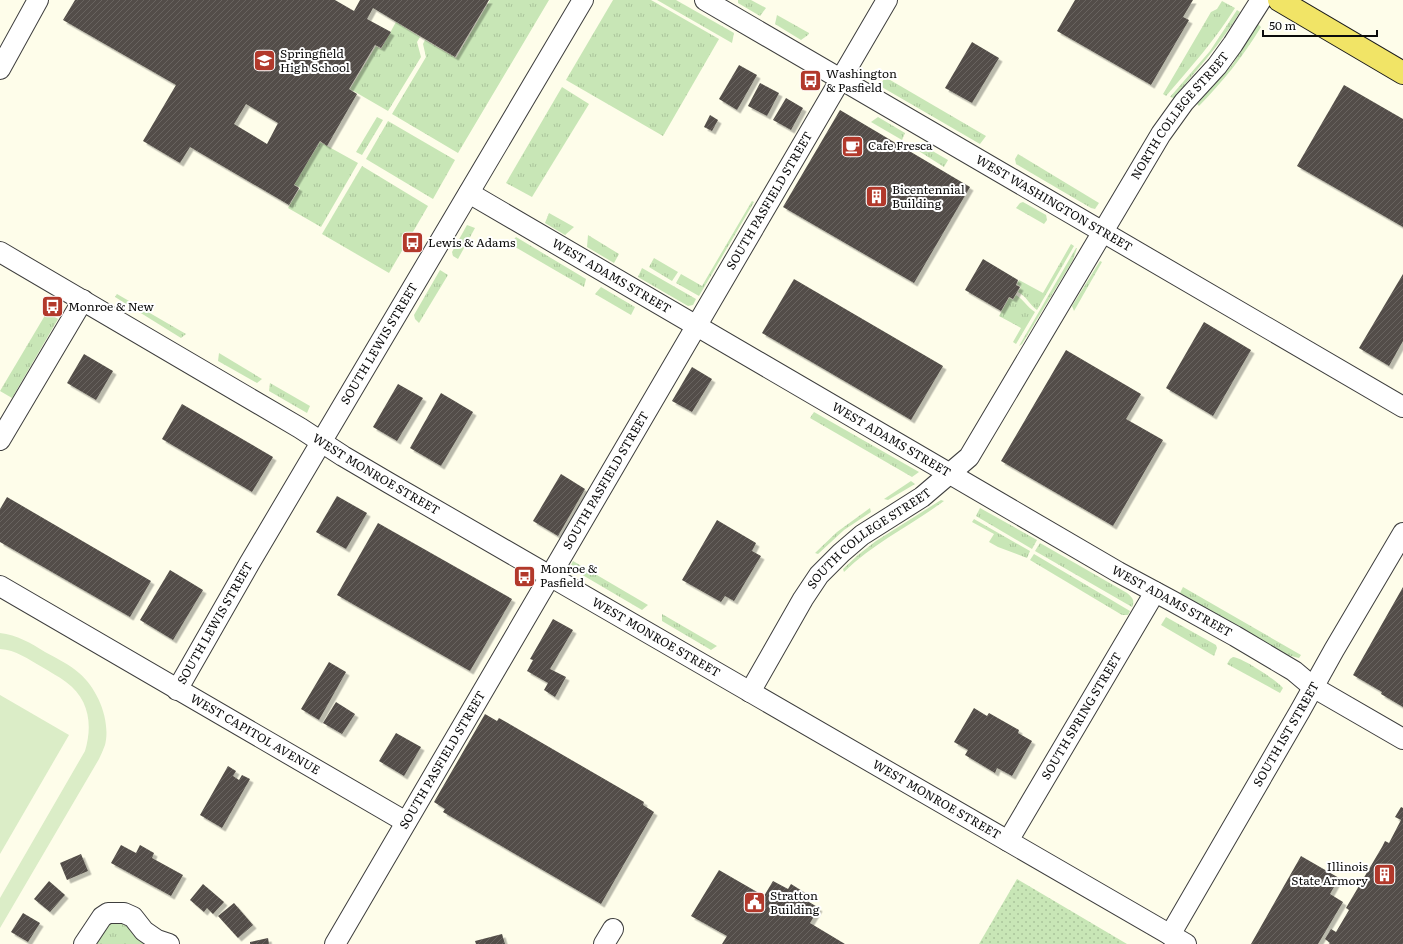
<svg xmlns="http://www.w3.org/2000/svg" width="1403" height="944" viewBox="0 0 1403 944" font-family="Literata,serif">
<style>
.grass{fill:url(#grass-tufts)}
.park{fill:url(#park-dots)}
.pitch{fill:#dbedc7}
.building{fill:url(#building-hatch);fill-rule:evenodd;filter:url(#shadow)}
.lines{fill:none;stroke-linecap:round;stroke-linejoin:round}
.minor-casing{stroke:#3e3e3e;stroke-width:22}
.major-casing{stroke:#1c1c1c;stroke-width:24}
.minor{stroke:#fff;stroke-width:20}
.major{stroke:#f1e466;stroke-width:22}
.labels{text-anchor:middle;stroke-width:4;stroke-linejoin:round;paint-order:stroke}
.poi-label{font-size:12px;fill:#0b0b0b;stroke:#fff;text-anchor:start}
.street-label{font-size:12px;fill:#0b0b0b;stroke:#fff}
</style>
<defs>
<pattern id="grass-tufts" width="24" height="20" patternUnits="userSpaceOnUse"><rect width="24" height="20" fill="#c8e6b6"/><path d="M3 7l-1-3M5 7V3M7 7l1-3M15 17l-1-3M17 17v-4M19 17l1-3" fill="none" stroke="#aac49b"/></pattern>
<pattern id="park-dots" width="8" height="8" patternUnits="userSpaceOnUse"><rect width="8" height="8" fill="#c8e6b6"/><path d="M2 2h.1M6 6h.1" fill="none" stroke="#aac49b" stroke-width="1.8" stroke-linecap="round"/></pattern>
<pattern id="building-hatch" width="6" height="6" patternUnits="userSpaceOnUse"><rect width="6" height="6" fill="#534e48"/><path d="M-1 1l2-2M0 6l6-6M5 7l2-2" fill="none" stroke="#67635e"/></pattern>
<filter id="shadow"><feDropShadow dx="3.5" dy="3.5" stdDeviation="0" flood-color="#0004"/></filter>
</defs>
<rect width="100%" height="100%" fill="#fefdea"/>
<g class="grass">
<path d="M490,0h59l-91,153 -66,-39 34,-57 -3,-13 2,-4 31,18z"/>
<path d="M613,0h38l68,39 -56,97 -97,-56z"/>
<path d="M657,0h19l58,33 -2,10z"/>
<path d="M738,0h13l15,8 -6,8 -22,-13z"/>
<path d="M1222,1l13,7c-20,32 -44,59 -69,88l-3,-2 48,-82 6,-3z"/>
<path d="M1237,10l3,2c-19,32 -43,57 -66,86l-4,-1 40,-46z"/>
<path d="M777,15l32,18 -1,2 -7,5 -26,-16z"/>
<path d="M396,22l24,15 -3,5 4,15 -33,54 -38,-22 26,-43 5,3z"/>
<path d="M1258,24l3,3c-19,31 -37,53 -62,79l-2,-2 35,-39z"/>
<path d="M885,77l101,59 -6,8 -100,-58z"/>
<path d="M562,87l27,17 -57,93 -26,-14z"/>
<path d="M377,117l6,3 -21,35 -6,-3z"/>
<path d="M878,117l27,16 -3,7 -31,-18z"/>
<path d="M388,121l67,39 -22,39 -67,-40z"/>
<path d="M320,142l38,21 -37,64 -33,-19 12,-20 -6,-4z"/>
<path d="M917,142l31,18 -4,7 -30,-19z"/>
<path d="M1018,154l81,49 -4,6 -4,-1 -75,-44 -1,-5z"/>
<path d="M362,166l66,40 -39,67 -67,-39z"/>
<path d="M752,201l2,1 -55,94 -23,-13 5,-9 21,12z"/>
<path d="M1023,202l23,13 1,5 -3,4 -28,-16 4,-5z"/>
<path d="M549,213l25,14 -9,8 -20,-12z"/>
<path d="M467,225l8,3 -17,31 -5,-3 -1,-4z"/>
<path d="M588,235l31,19 -5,9 -27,-16z"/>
<path d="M516,237l70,42 -2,8 -74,-43z"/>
<path d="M1071,244l3,2 -37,64c-8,-6 -11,-14 -19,-18l3,-5 -4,-3 2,-4 24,13z"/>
<path d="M1076,248h1l-4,12 -51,84 -3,2z"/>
<path d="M654,258l24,14 -6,9 -23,-14z"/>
<path d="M1100,261l2,1 -28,49 -2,-5z"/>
<path d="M642,268l54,31 -3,6 -5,1 -50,-29z"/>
<path d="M440,270l8,5 -29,48 -4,-4 -1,-4z"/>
<path d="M601,287l34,20 -4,8 -36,-21z"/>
<path d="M117,294l69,40 -5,4 -66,-41z"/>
<path d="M1016,295c8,5 11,12 19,17l-19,32 -3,-2 8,-14 -22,-12 10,-18 4,2z"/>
<path d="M47,312l11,7 -46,79 -12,-7z"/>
<path d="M219,353l43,26 -5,4 -39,-22z"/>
<path d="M270,383l40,23 -3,7 -38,-22z"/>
<path d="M814,412l105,60 -7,5 -102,-59z"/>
<path d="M911,481l4,3 -27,16 -4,-1z"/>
<path d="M941,500l3,1c-34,25 -69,41 -100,71l-1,-3 15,-14 18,-14z"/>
<path d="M870,508l1,4 -27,18 -26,24 -3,-1 22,-21z"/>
<path d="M980,508l57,32 -5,9 -56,-33z"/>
<path d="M974,519l56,32 -3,7 -29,-11 -9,-5 5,-8 -22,-12z"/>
<path d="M1040,543l87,50c6,5 8,8 5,14l-97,-56z"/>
<path d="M1034,554l96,57 -2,4h-6l-92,-55z"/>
<path d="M573,561l75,44 -6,5 -68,-40 -3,-5z"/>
<path d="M1183,587l118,68 -2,3 -12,-3 -107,-62z"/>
<path d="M662,614l55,32 -6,4 -49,-29z"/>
<path d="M1166,617l50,28 1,3 -3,8 -53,-31z"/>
<path d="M1233,657c10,1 43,23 50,31l-3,5 -53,-29 3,-5z"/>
<path d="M117,921h6l25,23h-53l15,-21z"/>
</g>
<path class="park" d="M1017,879l110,65h-148z"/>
<g class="pitch">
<path d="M0,633c17,2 31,10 45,19 11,6 24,12 34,21 19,16 32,48 26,72 -2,5 -4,10 -6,14l-99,169v-30l85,-147c8,-27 4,-52 -19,-69 -8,-6 -16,-10 -24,-15 -14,-8 -26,-17 -42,-18z"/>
<path d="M0,695l69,40 -69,119z"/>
</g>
<g class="building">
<path d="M75,0h260l19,11 6,-11h129l-34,57 -82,-49 -6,11 24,13 -10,16 -6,-3 -26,44 8,5 -30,52 -7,-5 -26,44 5,3 -10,17 -99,-58 -10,16 -37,-22 33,-56 -113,-65zM246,104l32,19 -11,21 -33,-20z"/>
<path d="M1075,0h118l-10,17 6,3 -38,65 -94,-54z"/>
<path d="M972,42l27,16 -27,45 -27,-15z"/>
<path d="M739,65l18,10 -20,35 -18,-11z"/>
<path d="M760,83l19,10 -12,23 -19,-10z"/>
<path d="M1344,85l59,34v108l-106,-61z"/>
<path d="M786,98l17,10 -12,22 -18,-10z"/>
<path d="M840,110l130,77 -56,96 -131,-76z"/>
<path d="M710,115l8,5 -6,11 -8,-4z"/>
<path d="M983,259l35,21 -2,5 4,2 -7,12 -4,-2 -8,14 -36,-21z"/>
<path d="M1403,274v67l-14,25 -30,-18z"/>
<path d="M794,279l149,87 -32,54 -149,-87z"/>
<path d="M1204,322l47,28 -38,66 -47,-28z"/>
<path d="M1066,350l75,44 -15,25 37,21 -50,86 -112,-65z"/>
<path d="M84,354l29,17 -17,29 -29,-17z"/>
<path d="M692,367l20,12 -20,33 -20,-11z"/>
<path d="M398,384l25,14 -26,43 -24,-14z"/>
<path d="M441,393l32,19 -32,54 -31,-18z"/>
<path d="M182,404l91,53 -21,35 -90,-53z"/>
<path d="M561,474l24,15 -27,47 -25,-15z"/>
<path d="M337,496l30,17 -21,36 -30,-17z"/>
<path d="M7,497l144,84 -21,36 -130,-75v-33z"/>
<path d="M717,520l39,23 -4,8 9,5 -27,45 -9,-5 -4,6 -39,-22z"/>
<path d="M378,523l134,76 -42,72 -133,-76z"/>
<path d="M170,570l33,20 -30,50 -33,-20z"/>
<path d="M1403,587v120l-22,-13 1,-2 -29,-17z"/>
<path d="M553,619l20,11 -23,39 16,8 -11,20 -11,-7 4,-7 -21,-12 6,-11 -3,-1z"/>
<path d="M329,662l17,10 -27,48 -18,-11z"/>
<path d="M336,702l19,12 -13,20 -19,-11z"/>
<path d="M974,708l13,8 2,-3 30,17 -1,3 14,8 -20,35 -15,-8 -2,5 -30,-18 3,-5 -14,-8z"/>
<path d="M485,714l12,7 2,-3 145,84 -1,3 11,7 -53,92 -158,-92 2,-3 -11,-7z"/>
<path d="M396,733l25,14 -17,29 -25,-15z"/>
<path d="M228,766l8,5 -3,5 6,4 3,-5 8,4 -28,49 -22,-13z"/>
<path d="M1401,807l2,1v136h-74l1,-1 -5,-4 6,-10 5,3 13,-22 -3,-2 36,-61 3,-6 4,2 12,-23 -6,-3z"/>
<path d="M121,845l15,8 4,-8 14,8 -2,5 31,17 -12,21 -60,-33z"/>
<path d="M81,854l7,17 -21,9 -7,-17z"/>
<path d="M1301,856l38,22 -9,16 13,8 -25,42h-67z"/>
<path d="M719,870l45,26 9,-15 15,8 3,-5 16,10 -3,5 15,9 -9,15 35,21h-123l5,-8 -36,-20z"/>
<path d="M49,881l16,14 -15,17 -16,-13z"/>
<path d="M203,884l21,18 -11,12 -6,-6 -3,4 -14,-12z"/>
<path d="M234,903l19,22 -15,13 -20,-22z"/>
<path d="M23,913l17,10 -12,19 -17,-10z"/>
<path d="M502,934l3,10h-29l-1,-3z"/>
<path d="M268,938l1,6h-19v-2z"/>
</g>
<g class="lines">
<defs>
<g id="minor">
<path id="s1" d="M705,0l698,407"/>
<path d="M0,69l38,-69"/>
<path id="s2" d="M469,193l649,379 54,29 63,35 59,35 19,16 90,52"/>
<path id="s3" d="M0,252l300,176 43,28 46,27 797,461"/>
<path d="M0,440l83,-140"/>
<path id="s4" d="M0,586l406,236"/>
<path id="s5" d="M177,690l72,-126 334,-564"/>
<path id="s6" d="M750,692l53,-93 16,-24 22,-22 21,-18 60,-38 47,-40 192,-323 23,-32 33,-36 16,-22 28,-44"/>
<path id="s7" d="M1008,841l147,-249"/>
<path id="s8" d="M1170,935l130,-224 34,-61 69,-117"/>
<path d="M84,944l18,-27 6,-4h16l9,4 11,14 13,9 12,4"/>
<path id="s9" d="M335,944l552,-944"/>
<path d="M604,944l9,-15"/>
</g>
<path id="major" d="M1279,0l124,73"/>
</defs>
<use href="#minor" class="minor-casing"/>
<use href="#major" class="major-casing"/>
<use href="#minor" class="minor"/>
<use href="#major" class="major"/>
</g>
<defs>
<symbol id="school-square" viewBox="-11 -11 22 22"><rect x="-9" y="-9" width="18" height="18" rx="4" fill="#b2392b" stroke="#fff"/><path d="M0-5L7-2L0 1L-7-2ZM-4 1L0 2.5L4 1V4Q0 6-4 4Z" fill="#fff"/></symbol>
<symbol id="bus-square" viewBox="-11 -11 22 22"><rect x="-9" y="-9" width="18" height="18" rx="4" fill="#b2392b" stroke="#fff"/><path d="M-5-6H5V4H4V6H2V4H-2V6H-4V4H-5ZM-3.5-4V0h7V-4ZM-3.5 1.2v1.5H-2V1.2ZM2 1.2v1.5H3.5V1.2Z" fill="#fff"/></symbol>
<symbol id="cafe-square" viewBox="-11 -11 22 22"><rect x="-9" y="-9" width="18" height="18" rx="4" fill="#b2392b" stroke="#fff"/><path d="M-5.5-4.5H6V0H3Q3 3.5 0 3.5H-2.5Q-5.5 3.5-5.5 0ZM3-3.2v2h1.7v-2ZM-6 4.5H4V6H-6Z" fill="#fff"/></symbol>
<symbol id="building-square" viewBox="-11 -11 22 22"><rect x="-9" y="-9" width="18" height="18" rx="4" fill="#b2392b" stroke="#fff"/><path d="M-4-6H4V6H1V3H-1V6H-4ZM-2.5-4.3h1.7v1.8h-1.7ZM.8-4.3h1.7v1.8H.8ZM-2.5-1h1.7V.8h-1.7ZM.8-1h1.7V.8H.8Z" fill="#fff"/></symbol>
<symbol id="civic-square" viewBox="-11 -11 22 22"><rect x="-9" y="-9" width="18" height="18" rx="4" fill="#b2392b" stroke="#fff"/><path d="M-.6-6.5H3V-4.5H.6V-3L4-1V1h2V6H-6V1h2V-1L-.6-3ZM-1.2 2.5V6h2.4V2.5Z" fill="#fff"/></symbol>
</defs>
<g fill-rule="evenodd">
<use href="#school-square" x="252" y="48" width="25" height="25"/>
<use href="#bus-square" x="798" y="68" width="25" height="25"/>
<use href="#cafe-square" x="840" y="134" width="25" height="25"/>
<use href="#building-square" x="864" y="184" width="25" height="25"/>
<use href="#bus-square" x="400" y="230" width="25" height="25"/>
<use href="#bus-square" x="40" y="294" width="25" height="25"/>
<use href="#bus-square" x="512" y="564" width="25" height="25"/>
<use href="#building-square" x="1372" y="862" width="25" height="25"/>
<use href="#civic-square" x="742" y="890" width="25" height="25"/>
</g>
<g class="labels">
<g class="poi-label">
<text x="280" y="58">Springfield<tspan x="280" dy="14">High School</tspan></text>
<text x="826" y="78">Washington<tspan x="826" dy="14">&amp; Pasfield</tspan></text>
<text x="868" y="150">Cafe Fresca</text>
<text x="892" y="194">Bicentennial<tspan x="892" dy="14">Building</tspan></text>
<text x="428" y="247">Lewis &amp; Adams</text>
<text x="68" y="311">Monroe &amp; New</text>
<text x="540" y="573">Monroe &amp;<tspan x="540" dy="14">Pasfield</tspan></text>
<text x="1368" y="871" text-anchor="end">Illinois<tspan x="1368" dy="14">State Armory</tspan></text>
<text x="770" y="900">Stratton<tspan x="770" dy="14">Building</tspan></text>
</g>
<g class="street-label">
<text dy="4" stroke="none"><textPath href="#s6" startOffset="729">NORTH COLLEGE STREET</textPath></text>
<text dy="4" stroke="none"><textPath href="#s9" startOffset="861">SOUTH PASFIELD STREET</textPath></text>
<text dy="4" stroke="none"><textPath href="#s1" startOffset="404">WEST WASHINGTON STREET</textPath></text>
<text dy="4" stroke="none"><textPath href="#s2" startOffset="165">WEST ADAMS STREET</textPath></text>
<text dy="4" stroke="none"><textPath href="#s5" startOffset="401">SOUTH LEWIS STREET</textPath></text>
<text dy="4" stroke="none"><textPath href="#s2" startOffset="489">WEST ADAMS STREET</textPath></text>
<text dy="4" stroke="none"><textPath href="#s3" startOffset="437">WEST MONROE STREET</textPath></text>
<text dy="4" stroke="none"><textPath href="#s9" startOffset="537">SOUTH PASFIELD STREET</textPath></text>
<text dy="4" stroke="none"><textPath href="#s6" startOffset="198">SOUTH COLLEGE STREET</textPath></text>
<text dy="4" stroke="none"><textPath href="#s2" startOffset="813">WEST ADAMS STREET</textPath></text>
<text dy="4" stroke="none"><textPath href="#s5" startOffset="77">SOUTH LEWIS STREET</textPath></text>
<text dy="4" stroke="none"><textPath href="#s3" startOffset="761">WEST MONROE STREET</textPath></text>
<text dy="4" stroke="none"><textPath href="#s7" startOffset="145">SOUTH SPRING STREET</textPath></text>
<text dy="4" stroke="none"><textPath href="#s4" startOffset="295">WEST CAPITOL AVENUE</textPath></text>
<text dy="4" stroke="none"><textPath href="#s8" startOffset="232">SOUTH 1ST STREET</textPath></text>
<text dy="4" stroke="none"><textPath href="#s9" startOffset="213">SOUTH PASFIELD STREET</textPath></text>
<text dy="4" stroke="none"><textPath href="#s3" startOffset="1085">WEST MONROE STREET</textPath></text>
</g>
</g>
<path d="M1263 30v6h114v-6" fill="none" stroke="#0b0b0b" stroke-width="2"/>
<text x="1269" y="30" font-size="12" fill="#0b0b0b" stroke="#ffffff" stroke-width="3" paint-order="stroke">50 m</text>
</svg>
